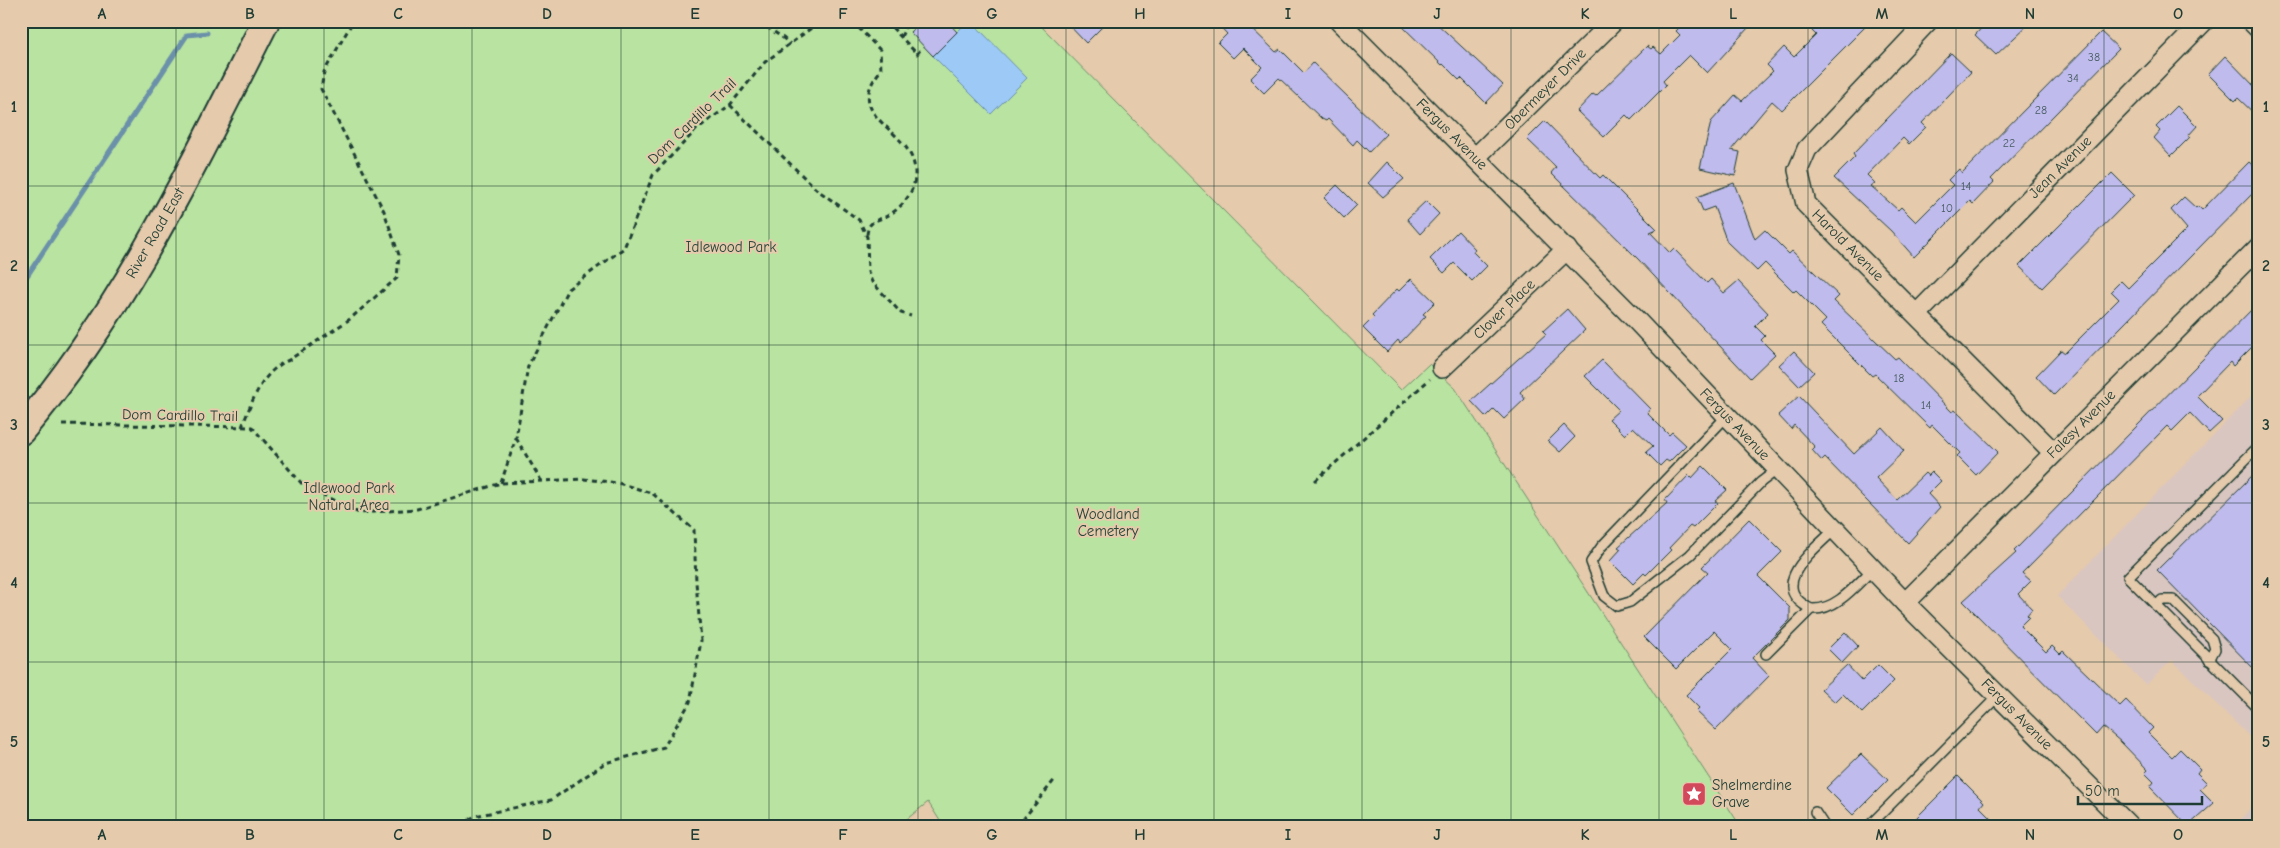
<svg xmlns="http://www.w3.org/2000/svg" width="2280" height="848" viewBox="0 0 2280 848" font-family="'Comic Neue',sans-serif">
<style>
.built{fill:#dac6c0}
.green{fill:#b9e3a0;stroke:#6c906a}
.water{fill:#9dc9f7;stroke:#6b91a9}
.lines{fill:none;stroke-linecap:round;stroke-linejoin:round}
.stream{stroke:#6b91a9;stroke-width:5}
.building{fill:#c0bbed;stroke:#1f3d34}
.lane-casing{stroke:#1f3d34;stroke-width:12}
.street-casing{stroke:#1f3d34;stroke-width:22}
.secondary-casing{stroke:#1f3d34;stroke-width:30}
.path{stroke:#1f3d34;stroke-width:3;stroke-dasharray:5 4;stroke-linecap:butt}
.lane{stroke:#e5caac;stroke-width:9}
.street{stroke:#e5caac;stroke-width:19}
.secondary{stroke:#e5caac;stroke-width:26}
.grid{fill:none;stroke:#1f3d34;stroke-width:1;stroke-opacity:0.55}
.labels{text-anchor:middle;stroke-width:4;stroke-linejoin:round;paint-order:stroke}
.number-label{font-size:12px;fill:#475c62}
.street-label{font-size:15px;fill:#1f3d34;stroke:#e5caac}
.park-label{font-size:15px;fill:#274539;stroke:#e5caac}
.poi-label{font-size:15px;fill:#1f3d34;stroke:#e5caac;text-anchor:start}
.neatline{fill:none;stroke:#1f3d34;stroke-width:2}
.grid-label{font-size:16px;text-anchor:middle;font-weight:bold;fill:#1f3d34}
</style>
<rect width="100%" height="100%" fill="#e5caac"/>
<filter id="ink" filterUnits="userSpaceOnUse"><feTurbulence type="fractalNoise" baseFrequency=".02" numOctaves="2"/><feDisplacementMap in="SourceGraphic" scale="10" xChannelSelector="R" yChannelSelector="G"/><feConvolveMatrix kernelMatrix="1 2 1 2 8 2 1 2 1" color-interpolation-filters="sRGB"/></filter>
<g filter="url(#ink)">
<g class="built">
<path d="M2259,388v358l-87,-86 -26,25 -89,-89z"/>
<path d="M2259,798v29h-25z"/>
</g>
<path class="green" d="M21,21h1015l365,369 28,-26 26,24 286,439h-797l-16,-25 -31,25h-876z"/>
<path class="water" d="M968,21h3l56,57 -36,36 -58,-58z"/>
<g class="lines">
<path class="stream" d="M21,285l166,-250 20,-2"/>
</g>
<g class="building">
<path d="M922,21h25l10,11 -24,24 -23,-24z"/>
<path d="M1065,21h43l-22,22z"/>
<path d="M1215,21h29l32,31 4,-3 24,24 9,-10 73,71 -17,18 -12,-12 -4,5 -25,-26 -2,2 -4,-2 -43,-41 -15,15 -14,-14 12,-12 -19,-19 -10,10 -15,-15 9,-9z"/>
<path d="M1397,21h37l69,64 -17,18 -25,-25 -2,2 -16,-16 -1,1z"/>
<path d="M1686,21h57l6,6 -42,46 -18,-18 -26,26 3,4 -35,35 -5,-5 -22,22 -27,-26 16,-17 3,2 51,-50 4,3 2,-2 8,7 19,-19 -4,-4z"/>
<path d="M1822,21h49l-89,89 -10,-9 -41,49 9,2 -5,24 -35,-8 11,-46 24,-27 7,6 31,-30 -6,-6 17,-18 10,10 22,-22 -4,-4z"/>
<path d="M1988,21h44l-36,34 -21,-20z"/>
<path d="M2101,32l18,17 -128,130 3,3 -21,22 -3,-3 -56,56 -23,-26 -57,-53 21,-21 -2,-3 98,-101 20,19 -49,51 4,4 -17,17 -6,-6 -36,37 8,8 -4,3 27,24 3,-3 15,15 37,-37 -5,-5 11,-11 3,4z"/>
<path d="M2225,56l34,35v27l-21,-20 -3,3 -27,-27z"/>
<path d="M2177,106l20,20 -9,10 2,1 -19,19 -17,-18 6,-7 -4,-4z"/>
<path d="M1545,121l55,57 3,-3 54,54 -7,3 20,21 4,-4 33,34 4,-4 13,14 14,-12 30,32 -13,13 10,10 -4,4 14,14 -25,24 -112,-119 -87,-86 5,-6 -29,-28z"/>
<path d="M1387,162l17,17 -21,18 -15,-14z"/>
<path d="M2249,162l10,9v16l-205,208 -18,-19 25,-26 4,3 54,-54 -8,-8 10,-10 7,7 59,-59 -16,-19 13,-13 12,11 2,-2 4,4z"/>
<path d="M2112,173l22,22 -92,93 -23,-22z"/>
<path d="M1734,183l21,56 10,-9 24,24 3,-3 47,45 -5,5 61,58 3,-2 54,55 3,-2 43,42 -22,23 -19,-19 3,-3 -28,-28 -2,3 -55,-54 -3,2 -51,-51 5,-5 -30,-30 -2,2 -29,-29 -8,8 -30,-29 -13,-35 -11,4 -6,-14z"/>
<path d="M1337,185l20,20 -13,13 -20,-20z"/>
<path d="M1426,201l13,13 -19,20 -13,-15z"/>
<path d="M1458,231l17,18 -2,3 14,14 -15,15 -18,-18 -10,10 -14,-14z"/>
<path d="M1411,279l24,23 -12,12 3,2 -26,27 -2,-3 -11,12 -24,-24 11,-11 -2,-2 25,-26 2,2z"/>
<path d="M2259,302v38l-26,26 -3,-4 -33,34 25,25 -13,12 -19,-20 -18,18 -5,-5 -145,147 9,8 -13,13 14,15 -5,6 2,2 -9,9 26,26 6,-6 8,8 3,-3 57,55 6,-6 27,28 -5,5 24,24 8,-8 20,20 -3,4 10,10 -7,6 14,14 -26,23 -38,-39 4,-5 -9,-9 3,-3 -27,-28 -18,-15 -7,8 -133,-134 53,-48 -2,-2z"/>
<path d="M1567,309l18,21 -65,62 5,7 -21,20 -10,-10 -8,8 -15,-16 75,-67 -3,-3z"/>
<path d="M1794,351l20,21 -15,14 -20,-21z"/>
<path d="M1602,360l48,49 -3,4 22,22 3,-3 14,13 -17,17 -3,-2 -6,6 -14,-14 7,-6 -20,-19 -8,8 -16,-16 10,-9 -34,-34z"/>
<path d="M1799,396l55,58 28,-27 22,24 -28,27 21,22 28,-27 3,3 4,-4 9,9 -13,13 12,13 -32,36 -83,-85 -3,3 -10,-11 3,-3 -21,-22 -3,4 -13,-14z"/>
<path d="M1564,425l11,12 -15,15 -12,-11z"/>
<path d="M1703,466l24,24 -12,11 3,2 -25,25 -3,-2 -21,22 2,2 -25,25 -2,-2 -11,11 -23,-23 11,-12 -3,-2 49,-44 -2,-3 24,-25 3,3z"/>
<path d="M2259,469v205l-102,-104z"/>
<path d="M1749,519l33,33 -24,24 32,32v12l-38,38 17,18 -53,54 -20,-19 3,-3 -13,-13 46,-46 -18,-18 -38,38 -32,-32 64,-65 -6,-5z"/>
<path d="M1845,632l13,14 -16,17 -14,-14z"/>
<path d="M1847,665l15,16 16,-16 16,16 -32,32 -19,-19 -8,8 -14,-13z"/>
<path d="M1861,754l27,26 -35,35 -27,-27z"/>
<path d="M1958,776l26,26 -4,5 20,20h-93z"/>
</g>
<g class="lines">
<defs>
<g id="lane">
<path d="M1727,416l-125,130 -11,16 13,34 13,10 13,-4 60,-47 71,-73 17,-13"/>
<path d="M2259,446l-131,131 131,132"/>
<path d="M2156,606l6,-6h11l39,39 3,10 -6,11"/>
<path d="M1811,609c25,2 45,-24 62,-40"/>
<path d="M1766,654l45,-45c-46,-23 3,-59 24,-80"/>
<path d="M1815,812l10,15"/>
<path d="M1868,827l130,-131"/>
</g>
<g id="street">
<path d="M1339,21l296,298 270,284 225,224"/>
<path d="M1928,21l-121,128 -9,21 8,34 247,248"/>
<path d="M2251,21l8,8"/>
<path d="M1476,157l138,-136"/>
<path d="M1917,314l287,-293"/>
<path d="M1442,368l125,-119"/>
<path d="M1905,603l354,-356"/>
</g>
<path id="secondary" d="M21,431c104,-122 173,-268 245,-410"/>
</defs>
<use href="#lane" class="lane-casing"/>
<use href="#street" class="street-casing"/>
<use href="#secondary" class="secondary-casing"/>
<g class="path">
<path d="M760,21c9,9 21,14 30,23"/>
<path d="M852,21l28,29 1,20c-42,50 34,57 34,103 1,18 -13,35 -28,43 -6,3 -13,4 -17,9 -2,3 -3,7 -3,11"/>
<path d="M886,21l31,33 4,-5"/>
<path d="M962,21v1"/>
<path d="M901,37l7,-16"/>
<path d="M730,105l86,84 43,31 8,17 1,35 4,10 29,31 10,3"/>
<path d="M62,424l190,3 51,58 56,28 58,-4 84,-26 83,-4 34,4 34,10 42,37 2,52 5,59 -11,61 -26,45 -59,16 -54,37 -76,16 -19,11"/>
<path d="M242,427c10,-26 20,-56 47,-67l61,-41 47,-41 2,-23 -15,-44 -63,-122 3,-17 29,-51"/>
<path d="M516,438l26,44"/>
<path d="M1315,481l115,-102"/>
<path d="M501,483l15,-45 12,-72 40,-77 56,-41 29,-73 44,-46 33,-24 35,-43 56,-41"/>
<path d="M1017,827l39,-49"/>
</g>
<use href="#lane" class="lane"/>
<use href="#street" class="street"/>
<use href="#secondary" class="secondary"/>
</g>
</g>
<path class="grid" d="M176,21v806M324,21v806M472,21v806M621,21v806M769,21v806M918,21v806M1066,21v806M1214,21v806M1362,21v806M1511,21v806M1659,21v806M1808,21v806M1956,21v806M2104,21v806M21,186h2238M21,345h2238M21,503h2238M21,662h2238"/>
<defs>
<symbol id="sight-square" viewBox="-11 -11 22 22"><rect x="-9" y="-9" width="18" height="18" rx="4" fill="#d1495b" stroke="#e5caac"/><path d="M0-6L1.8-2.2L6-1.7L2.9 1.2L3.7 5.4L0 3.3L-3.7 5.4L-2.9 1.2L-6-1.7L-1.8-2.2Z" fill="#fff"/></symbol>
</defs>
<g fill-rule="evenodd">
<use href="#sight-square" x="1680" y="780" width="28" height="28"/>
</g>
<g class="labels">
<g class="number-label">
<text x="2094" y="61">38</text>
<text x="2073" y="82">34</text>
<text x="2041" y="114">28</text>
<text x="2009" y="147">22</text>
<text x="1966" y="190">14</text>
<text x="1947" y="212">10</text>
<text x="1899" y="382">18</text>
<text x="1926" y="409">14</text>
</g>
<g class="street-label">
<text transform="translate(1545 89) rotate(-45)" y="5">Obermeyer Drive</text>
<text transform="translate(692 121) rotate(-44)" y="5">Dom Cardillo Trail</text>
<text transform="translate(1452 134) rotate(45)" y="5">Fergus Avenue</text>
<text transform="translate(2060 167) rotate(-45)" y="5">Jean Avenue</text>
<text transform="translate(155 233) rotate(-60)" y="5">River Road East</text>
<text transform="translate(1848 245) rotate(45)" y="5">Harold Avenue</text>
<text transform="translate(1504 309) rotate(-44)" y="5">Clover Place</text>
<text transform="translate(180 415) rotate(1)" y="5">Dom Cardillo Trail</text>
<text transform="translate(1735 424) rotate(46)" y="5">Fergus Avenue</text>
<text transform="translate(2081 424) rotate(-45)" y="5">Falesy Avenue</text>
<text transform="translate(2017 714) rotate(45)" y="5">Fergus Avenue</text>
</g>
<g class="park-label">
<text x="731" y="252">Idlewood Park</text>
<text x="349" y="493">Idlewood Park<tspan x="349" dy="17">Natural Area</tspan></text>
<text x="1108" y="519">Woodland<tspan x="1108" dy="17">Cemetery</tspan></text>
</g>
<g class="poi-label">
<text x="1712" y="790">Shelmerdine<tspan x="1712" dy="17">Grave</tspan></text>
</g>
</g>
<rect width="2280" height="848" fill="none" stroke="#e5caac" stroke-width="55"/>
<path d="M2078 796v8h124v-8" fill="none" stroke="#1f3d34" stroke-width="2.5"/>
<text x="2085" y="796" font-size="15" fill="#1f3d34" stroke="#e5caac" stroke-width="4" paint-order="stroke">50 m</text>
<rect x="28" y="28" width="2224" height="792" class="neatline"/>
<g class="grid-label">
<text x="102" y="19">A</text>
<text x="250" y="19">B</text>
<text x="398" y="19">C</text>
<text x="547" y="19">D</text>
<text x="695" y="19">E</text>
<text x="843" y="19">F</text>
<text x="992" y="19">G</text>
<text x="1140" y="19">H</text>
<text x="1288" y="19">I</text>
<text x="1437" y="19">J</text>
<text x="1585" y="19">K</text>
<text x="1733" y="19">L</text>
<text x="1882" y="19">M</text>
<text x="2030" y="19">N</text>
<text x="2178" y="19">O</text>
<text x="14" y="112">1</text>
<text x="2266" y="112">1</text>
<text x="14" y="271">2</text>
<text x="2266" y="271">2</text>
<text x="14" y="430">3</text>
<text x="2266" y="430">3</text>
<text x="14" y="588">4</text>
<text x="2266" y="588">4</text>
<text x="14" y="747">5</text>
<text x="2266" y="747">5</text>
<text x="102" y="840">A</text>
<text x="250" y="840">B</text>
<text x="398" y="840">C</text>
<text x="547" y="840">D</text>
<text x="695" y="840">E</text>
<text x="843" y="840">F</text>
<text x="992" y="840">G</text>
<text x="1140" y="840">H</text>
<text x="1288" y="840">I</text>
<text x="1437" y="840">J</text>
<text x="1585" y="840">K</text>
<text x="1733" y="840">L</text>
<text x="1882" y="840">M</text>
<text x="2030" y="840">N</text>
<text x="2178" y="840">O</text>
</g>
</svg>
